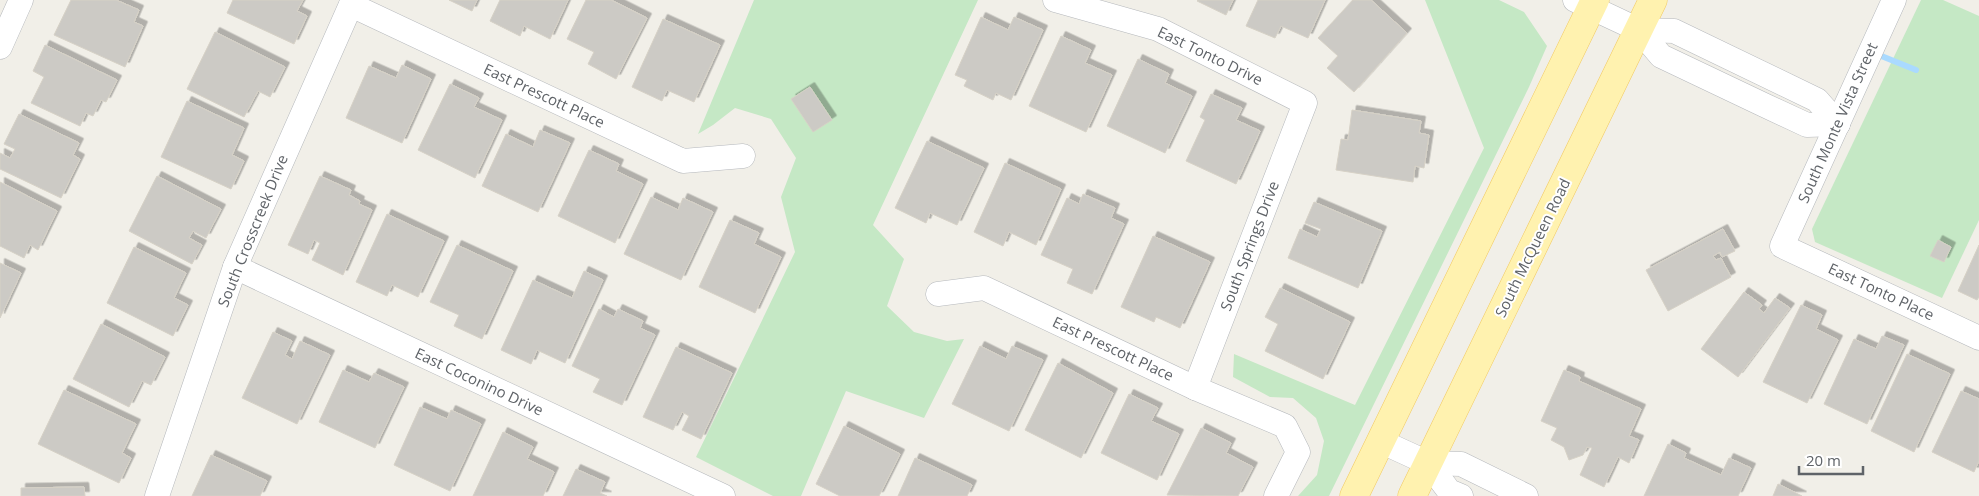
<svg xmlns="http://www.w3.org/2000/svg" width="1979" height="496" viewBox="0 0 1979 496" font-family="'Open Sans',sans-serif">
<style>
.green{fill:#c5e8c5}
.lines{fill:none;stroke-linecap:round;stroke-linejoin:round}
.stream{stroke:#aadaff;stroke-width:6}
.building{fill:#cccac5;stroke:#d6d1c6;filter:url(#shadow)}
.minor-casing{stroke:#b5b8bc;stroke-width:25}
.major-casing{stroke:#f2c960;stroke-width:29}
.minor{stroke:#fff;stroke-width:24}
.major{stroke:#fff2af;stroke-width:28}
.labels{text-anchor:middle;stroke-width:4;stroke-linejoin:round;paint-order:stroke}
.street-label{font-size:15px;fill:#5f6368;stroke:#fff}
</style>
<defs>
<filter id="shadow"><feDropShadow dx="4.5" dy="-4.5" stdDeviation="0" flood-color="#0004"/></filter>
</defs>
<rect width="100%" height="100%" fill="#f1efe8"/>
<g class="green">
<path d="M754,0h224l-105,225 31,34 -17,47 27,26 33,9 17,-2 -40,79 -78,-27 -45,105h-28l-77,-39 99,-205 -14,-55 15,-39 -25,-39 -36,-11 -22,17 -15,9z"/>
<path d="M1425,0h74l25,12 23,34 -18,41 -200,409h-31l19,-21 7,-34 -8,-23 -23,-20 -23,-1 -37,-20 1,-23 121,51 129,-257z"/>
<path d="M1921,0h22l36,16v204l-37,78 -127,-56 -3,-13z"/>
</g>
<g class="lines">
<path class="stream" d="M1874,53l42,17"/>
</g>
<g class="building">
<path d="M71,0h45l23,10 -5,12 9,4 -18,41 -71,-32z"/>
<path d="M233,0h70l-6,11 10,5 -13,28 -67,-31z"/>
<path d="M449,0h28l-5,11z"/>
<path d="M500,0h68l-18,39 -26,-13 -4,10 -30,-15z"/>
<path d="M586,0h25l36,18 -31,61 -28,-15 6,-12 -27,-13z"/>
<path d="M1198,0h35l-7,15 -29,-14z"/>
<path d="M1258,0h67l-17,38 -27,-12 -6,12 -29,-12z"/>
<path d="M1353,0h18l36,33 -53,59 -27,-24 11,-12 -20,-18z"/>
<path d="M981,17l27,13 6,-13 29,13 -32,70 -15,-7 -3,7 -29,-14 3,-6 -12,-5z"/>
<path d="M663,19l57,26 -26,57 -27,-12 -5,11 -30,-14z"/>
<path d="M215,32l70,35 -15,30 -12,-6 -14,26 -57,-28z"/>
<path d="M1061,36l30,14 -6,13 27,12 -26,57 -57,-26z"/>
<path d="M45,45l72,35 -11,22 -5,-2 -8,16 -7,-3 -6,13 -49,-23 13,-26 -11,-6z"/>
<path d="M1138,59l31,15 -4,9 27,13 -27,57 -58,-27z"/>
<path d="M402,65l29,14 -29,64 -56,-25 23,-52 27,12z"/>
<path d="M450,84l29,14 -5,9 28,13 -27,58 -57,-28z"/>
<path d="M810,87l22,33 -19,12 -22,-33z"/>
<path d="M1211,94l31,14 -6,12 24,11 -24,53 -50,-23 19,-41 -5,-3z"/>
<path d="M187,101l57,27 -12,27 12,6 -13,28 -70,-32z"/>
<path d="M1352,110l69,11 -2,12 10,2 -5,33 -9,-2 -2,16 -77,-12 5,-31 7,1z"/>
<path d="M19,114l60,29 -6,12 7,4 -19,39 -61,-29v-16l10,5 5,-9 -11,-5z"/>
<path d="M540,130l30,13 -32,69 -56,-26 24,-52 27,13z"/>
<path d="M927,141l57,27 -27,57 -27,-12 -4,10 -31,-15z"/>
<path d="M589,150l30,14 -3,7 27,13 -28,59 -57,-27z"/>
<path d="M1005,163l56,26 -25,56 -27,-13 -6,14 -29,-14z"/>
<path d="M157,176l64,33 -15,29 -13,-7 -4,7 13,7 -10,19 -63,-33z"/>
<path d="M320,176l31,14 -2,5 11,6 -1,3 13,6 -29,65 -31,-15 8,-17 -6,-3 -6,14 -20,-9z"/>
<path d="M0,182l57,29 -19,39 -8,-5 -6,13 -24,-12z"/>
<path d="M1083,194l32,14 -4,10 13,6 -32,70 -25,-11 6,-14 -32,-14 26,-57 12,6z"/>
<path d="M651,197l27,13 5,-12 30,14 -32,68 -57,-26z"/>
<path d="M1314,202l68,29 -24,57 -70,-30 12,-29 17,8 4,-8 -16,-6z"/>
<path d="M387,214l57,27 -26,56 -26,-12 -5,11 -31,-14z"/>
<path d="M730,220l29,13 -5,11 27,13 -26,56 -56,-26z"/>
<path d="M1723,229l12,22 -13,6 -2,-5 -7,4 3,4 5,-2 10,19 -63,34 -22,-41z"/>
<path d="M1153,236l57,26 -30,66 -24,-11 -2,5 -33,-15z"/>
<path d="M1938,240l13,7 -7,15 -14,-6z"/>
<path d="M457,245l56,26 -31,68 -28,-13 5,-11 -29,-13z"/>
<path d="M1979,245v52l-2,3 -19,-9z"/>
<path d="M134,247l52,26 -12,25 14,7 -15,31 -66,-33z"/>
<path d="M0,263l21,10 -21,45z"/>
<path d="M584,271l19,9 -38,83 -28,-13 -6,14 -30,-14 32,-70 39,18z"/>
<path d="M1280,288l70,34 -27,57 -58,-28 13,-27 -13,-7z"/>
<path d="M1744,292l18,13 -3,4 5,4 11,-15 15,10 -52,69 -37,-28z"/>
<path d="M1801,305l21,10 -6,14 22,11 -31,63 -44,-21z"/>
<path d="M599,309l15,8 4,-8 25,12 -3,7 15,7 -33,70 -29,-13 7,-13 -28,-13z"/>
<path d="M101,324l64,33 -14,28 -9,-4 -13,26 -56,-28z"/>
<path d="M273,332l19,9 -7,14 7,4 8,-18 30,14 -33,69 -55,-26z"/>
<path d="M1882,336l22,9 -37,79 -43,-20 30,-65 22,10z"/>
<path d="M980,346l26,13 6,-13 31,14 -34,71 -57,-27z"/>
<path d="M676,347l56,26 -31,66 -19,-9 7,-14 -7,-4 -9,18 -30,-13z"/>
<path d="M1907,354l43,20 -36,78 -43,-21z"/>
<path d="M1058,363l55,30 -32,65 -56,-28z"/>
<path d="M343,370l26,12 5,-9 30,14 -29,61 -56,-26z"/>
<path d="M1564,370l16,7 -1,4 62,28 -12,27 10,4 -10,23 -11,-6 -14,30 -24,-12 12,-27 -5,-1 -4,8 -14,5 -5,-13 -13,-7 6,-12 -16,-7z"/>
<path d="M64,390l72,34 -14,29 9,5 -12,25 -81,-39z"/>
<path d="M1961,391l18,8v62l-5,11 -42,-20z"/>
<path d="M1129,394l29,14 -7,13 28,13 -22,46 -56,-27z"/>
<path d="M420,407l27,12 4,-9 30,14 -31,67 -56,-26z"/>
<path d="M844,426l56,28 -21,42h-39l-24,-12z"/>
<path d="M1201,428l30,15 -5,10 27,14 -15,29 -71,-1z"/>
<path d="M503,432l30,15 -6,12 27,13 -11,24h-70z"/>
<path d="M1668,444l18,9 -2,5 37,17 8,-17 22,10 -13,28h-94z"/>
<path d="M211,455l56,26 -7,15h-68z"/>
<path d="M915,458l57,27 -5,11h-69z"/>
<path d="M576,469l29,13 -5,11 7,3h-44z"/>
<path d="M1778,484l24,12h-29z"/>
<path d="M84,487l1,9h-64v-8z"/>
</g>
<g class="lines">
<defs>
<g id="minor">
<path d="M1055,0l103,29 147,74 -110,285"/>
<path d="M1575,0l64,30 35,1 143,69 21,24"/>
<path d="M1894,0l-112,246 197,92"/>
<path d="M351,5l332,156 60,-5"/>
<path d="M1639,30l22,26 103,49 43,20 31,-1"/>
<path d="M0,47l21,-47"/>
<path d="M235,267l488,229"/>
<path d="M938,294l46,-6 211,100 90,38 13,26 -22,44"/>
<path d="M1380,441l48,22 33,1 65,32"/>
<path d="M1428,463l21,28 12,5"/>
<path d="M157,496l78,-229 118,-267"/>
</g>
<g id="major">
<path d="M1354,496l241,-496"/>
<path d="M1412,496l241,-496"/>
</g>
</defs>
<use href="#minor" class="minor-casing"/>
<use href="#major" class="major-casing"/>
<use href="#minor" class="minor"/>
<use href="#major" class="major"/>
</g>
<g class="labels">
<g class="street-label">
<text transform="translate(1210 56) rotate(26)" y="5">East Tonto Drive</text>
<text transform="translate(544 96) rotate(25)" y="5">East Prescott Place</text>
<text transform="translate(1838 123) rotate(-66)" y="5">South Monte Vista Street</text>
<text transform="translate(253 231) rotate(-68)" y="5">South Crosscreek Drive</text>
<text transform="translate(1250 246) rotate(-69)" y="5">South Springs Drive</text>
<text transform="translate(1533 248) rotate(-64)" y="5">South McQueen Road</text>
<text transform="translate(1881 292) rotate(25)" y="5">East Tonto Place</text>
<text transform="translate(1113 349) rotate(25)" y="5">East Prescott Place</text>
<text transform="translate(479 382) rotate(25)" y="5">East Coconino Drive</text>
</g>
</g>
<path d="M1799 466v8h64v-8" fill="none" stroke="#5f6368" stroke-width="2.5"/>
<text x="1806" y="466" font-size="15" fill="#5f6368" stroke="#ffffff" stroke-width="4" paint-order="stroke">20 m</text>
</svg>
